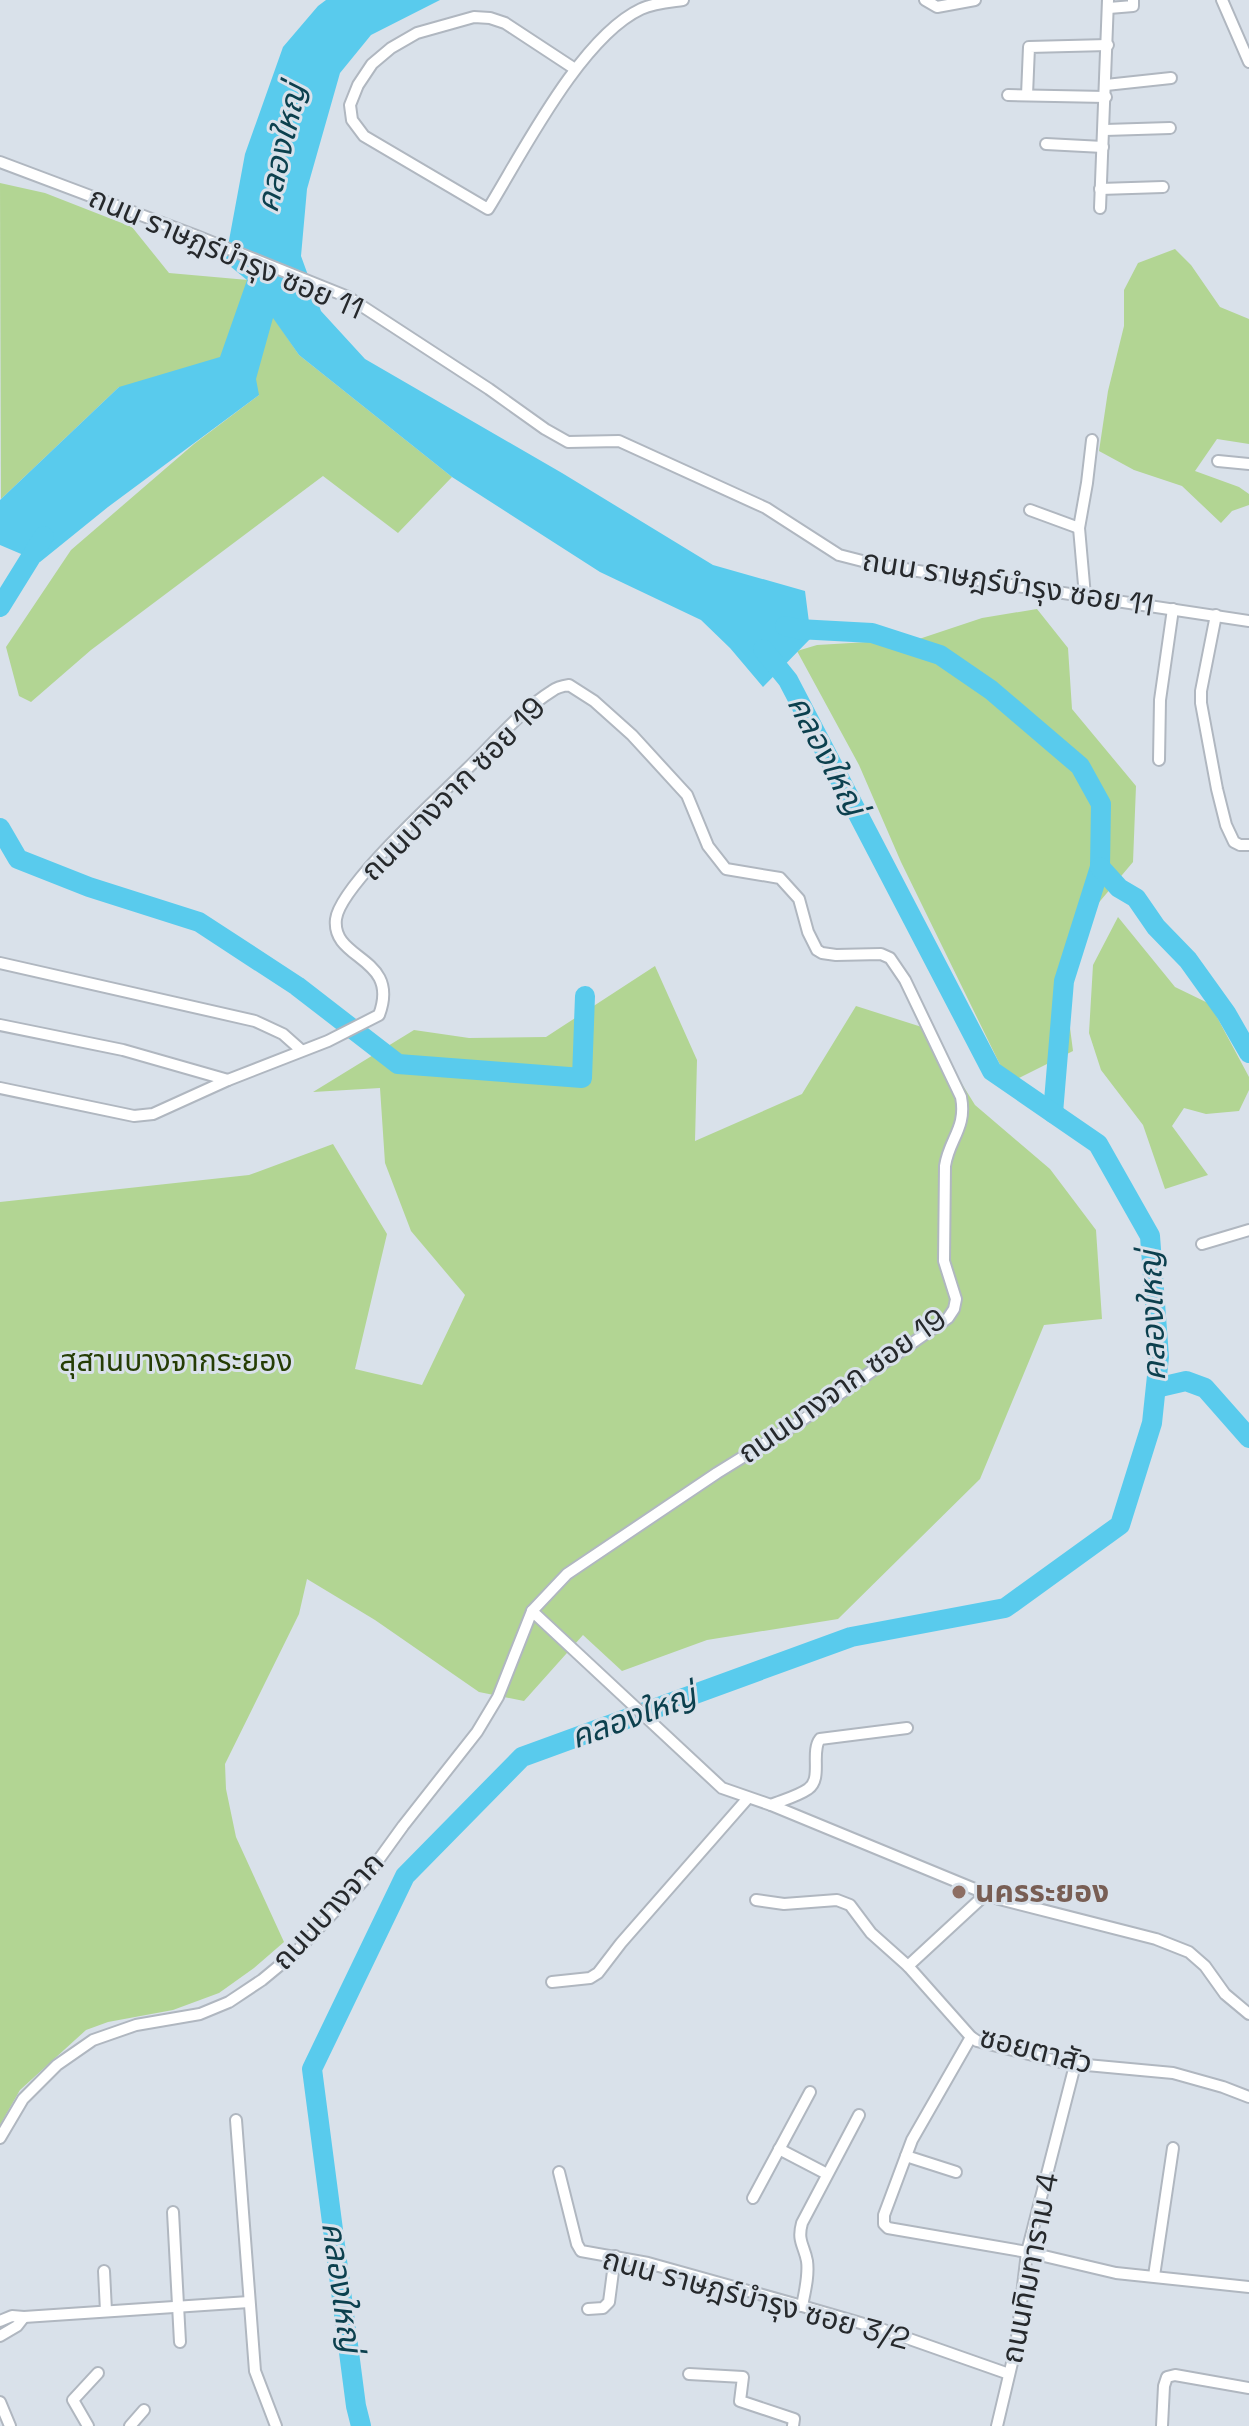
<svg xmlns="http://www.w3.org/2000/svg" width="1249" height="2426" viewBox="0 0 1249 2426" font-family="'Space Grotesk','Noto Sans Thai',sans-serif">
<style>
.green{fill:#b2d593}
.water{fill:#59cbed}
.lines{fill:none;stroke-linecap:round;stroke-linejoin:round}
.river{stroke:#59cbed;stroke-width:20}
.minor-casing{stroke:#b0b7c0;stroke-width:14}
.minor{stroke:#fff;stroke-width:10}
.education-dot{fill:#8d6e63;stroke:#d9e1ea;stroke-width:3}
.labels{text-anchor:middle;stroke-width:6;stroke-linejoin:round;paint-order:stroke}
.street-label{font-size:30px;fill:#26292c;stroke:#d9e1ea}
.park-label{font-size:30px;fill:#253d04;stroke:#d9e1ea}
.education-label{font-size:30px;font-weight:bold;fill:#785e54;stroke:#d9e1ea;text-anchor:start}
.water-label{font-size:32px;font-style:italic;fill:#0c404e;stroke:#d9e1ea}
</style>
<rect width="100%" height="100%" fill="#d9e1ea"/>
<g class="green">
<path d="M0,183l45,10 87,34 37,46 79,7 51,75 153,122 -54,56 -75,-57 -232,174 -60,52 -12,-6 -13,-49 65,-97 123,-106 65,-49 -140,-8 -118,112z"/>
<path d="M1175,249l16,16 29,42 29,12v125l-32,-5 -22,32 44,16 10,7v11l-17,6 -11,12 -39,-37 -48,-16 -35,-19 9,-60 16,-65v-36l14,-27z"/>
<path d="M1037,609l31,39 4,61 64,77 -3,76 -48,57 -17,31 -4,31 9,70 -64,32 -108,-221 -42,-97 -62,-114 20,-6 102,-6 63,-21z"/>
<path d="M1118,917l57,70 35,17 39,73v13l-10,21 -33,3 -22,-6 -12,18 36,49 -43,14 -22,-64 -42,-55 -12,-37 4,-68z"/>
<path d="M655,966l42,94 -2,81 107,-47 54,-88 72,23 47,76 75,64 46,61 6,89 -58,6 -64,154 -142,140 -131,21 -85,31 -39,-36 -59,66 -45,-9 -104,-72 -68,-41 -8,35 -74,150 1,25 10,48 48,105 -30,26 -35,25 -46,17 -65,12 -22,8 -66,60 -20,35v-923l249,-27 84,-31 54,90 -32,135 67,16 43,-90 -54,-64 -26,-68 -5,-75 -67,4 101,-62 55,8 77,-1z"/>
</g>
<path class="water" d="M326,0h114l-69,35 -31,38 -33,116 -6,67 20,55 44,48 197,114 151,92 92,26 6,47 -48,49 -33,-39 -29,-28 -101,-48 -148,-95 -153,-122 -26,-37 -17,61 3,16 -151,112 -68,55 -40,-17v-45l119,-113 101,-30 27,-77 -22,-18 20,-108 38,-107 35,-41z"/>
<g class="lines">
<g class="river">
<path d="M0,607l44,-71"/>
<path d="M785,626l13,3 74,4 68,22 51,35 89,76 21,38 -1,63 -36,114 -11,132"/>
<path d="M0,828l18,31 71,28 110,35 98,64 101,78 184,14 3,-82"/>
<path d="M1100,867l19,21 17,10 20,29 32,33 38,53 23,40"/>
<path d="M1156,1388l30,-7 19,7 44,50"/>
<path d="M361,2426l-5,-20 -44,-337 93,-193 117,-119 329,-120 154,-29 115,-83 32,-102 7,-66 -9,-121 -52,-92 -106,-73 -204,-391 -25,-31"/>
</g>
<defs>
<g id="minor">
<path d="M925,0l12,7 38,-7"/>
<path d="M1222,0l27,62"/>
<path d="M1109,8l24,-2v-6"/>
<path d="M575,69l-70,-46 -15,-5 -16,-1 -57,16 -26,15 -19,16 -14,21 -8,20 2,15 12,16 124,73c35,-57 93,-172 153,-200 13,-6 28,-7 42,-9"/>
<path d="M1106,85l65,-7"/>
<path d="M1008,95l98,2"/>
<path d="M1027,95l2,-48 79,-2"/>
<path d="M1105,130l65,-2"/>
<path d="M1046,144l57,3"/>
<path d="M0,162l194,73 154,62 141,92 56,40 23,13 51,-1 147,67 73,47 39,10 371,56"/>
<path d="M1100,189l63,-2"/>
<path d="M1100,208l8,-208"/>
<path d="M1218,461l31,3"/>
<path d="M1030,510l49,18"/>
<path d="M1085,596l-6,-68 8,-45 5,-43"/>
<path d="M1216,615l-15,76v12l16,86 9,36 8,17 6,3h9"/>
<path d="M1159,760l1,-60 13,-91"/>
<path d="M0,963l255,58 28,13 18,16"/>
<path d="M0,1025l123,25 105,30"/>
<path d="M0,1088l134,28 19,-2 75,-34 100,-39 51,-26c22,-59 -48,-54 -43,-96 4,-33 104,-123 131,-150 27,-26 53,-58 85,-78 5,-4 10,-5 17,-6l25,16 38,34 55,60 21,51 18,23 54,9 19,21 9,33 9,18 5,3 14,2 45,-1 9,4 15,22 56,117c6,31 -12,42 -16,69l-1,95 12,38 -2,10 -6,9 -147,103 -84,52 -150,101 -35,37 -34,86 -21,35 -74,94 -39,54 -67,71 -35,29 -33,22 -29,12 -64,11 -43,15 -36,25 -34,34 -23,39"/>
<path d="M1202,1244l47,-14"/>
<path d="M532,1611l190,177 49,17 228,94 157,40 33,13 16,14 20,28 24,20"/>
<path d="M771,1805c12,-5 27,-9 37,-16 15,-10 2,-37 12,-50l87,-11"/>
<path d="M756,1900l28,4 53,-4 13,5 21,28 37,33 63,71 6,4 88,22 108,10 50,14 26,10"/>
<path d="M908,1966l78,-72"/>
<path d="M552,1982l38,-4 8,-5 23,-30 127,-145"/>
<path d="M971,2037l-59,103 -28,75v9l4,4 139,24 89,21 133,14"/>
<path d="M236,2120l19,251 21,55"/>
<path d="M779,2149l48,25"/>
<path d="M906,2156l50,16"/>
<path d="M559,2172l18,72 4,7 67,12 154,43 79,23 128,45"/>
<path d="M753,2198l57,-106"/>
<path d="M173,2212l7,130"/>
<path d="M104,2271l2,40"/>
<path d="M1154,2276l19,-128"/>
<path d="M802,2306c3,-15 7,-31 5,-45 -3,-16 -10,-20 -5,-38l57,-108"/>
<path d="M588,2309l15,-1 6,-6 6,-46"/>
<path d="M0,2321l12,-5 12,1 225,-15"/>
<path d="M0,2336l17,-10 7,-9"/>
<path d="M689,2374l54,3 -3,24 54,18 -1,7"/>
<path d="M0,2402l10,24"/>
<path d="M88,2426l-15,-26 25,-27"/>
<path d="M130,2426l14,-16"/>
<path d="M997,2426l19,-80 11,-94 48,-187"/>
<path d="M1162,2426l2,-40 3,-9 8,-2 74,13"/>
</g>
</defs>
<use href="#minor" class="minor-casing"/>
<use href="#minor" class="minor"/>
</g>
<circle class="education-dot" cx="959" cy="1892" r="8"/>
<g class="labels">
<g class="street-label">
<text transform="translate(226 253) rotate(23)" y="10">ถนน ราษฎร์บำรุง ซอย 11</text>
<text transform="translate(1008 583) rotate(9)" y="10">ถนน ราษฎร์บำรุง ซอย 11</text>
<text transform="translate(453 789) rotate(-45)" y="10">ถนนบางจาก ซอย 19</text>
<text transform="translate(842 1386) rotate(-35)" y="10">ถนนบางจาก ซอย 19</text>
<text transform="translate(328 1911) rotate(-47)" y="10">ถนนบางจาก</text>
<text transform="translate(1036 2050) rotate(14)" y="10">ซอยตาสัว</text>
<text transform="translate(1030 2268) rotate(-79)" y="10">ถนนทิมทาราม 4</text>
<text transform="translate(756 2299) rotate(15)" y="10">ถนน ราษฎร์บำรุง ซอย 3/2</text>
</g>
<g class="park-label">
<text x="176" y="1371">สุสานบางจากระยอง</text>
</g>
<g class="education-label">
<text x="975" y="1902">นครระยอง</text>
</g>
<g class="water-label">
<text transform="translate(281 148) rotate(-77)" y="11">คลองใหญ่</text>
<text transform="translate(827 755) rotate(62)" y="11">คลองใหญ่</text>
<text transform="translate(1152 1316) rotate(-92)" y="11">คลองใหญ่</text>
<text transform="translate(633 1716) rotate(-20)" y="11">คลองใหญ่</text>
<text transform="translate(342 2287) rotate(82)" y="11">คลองใหญ่</text>
</g>
</g>
</svg>
